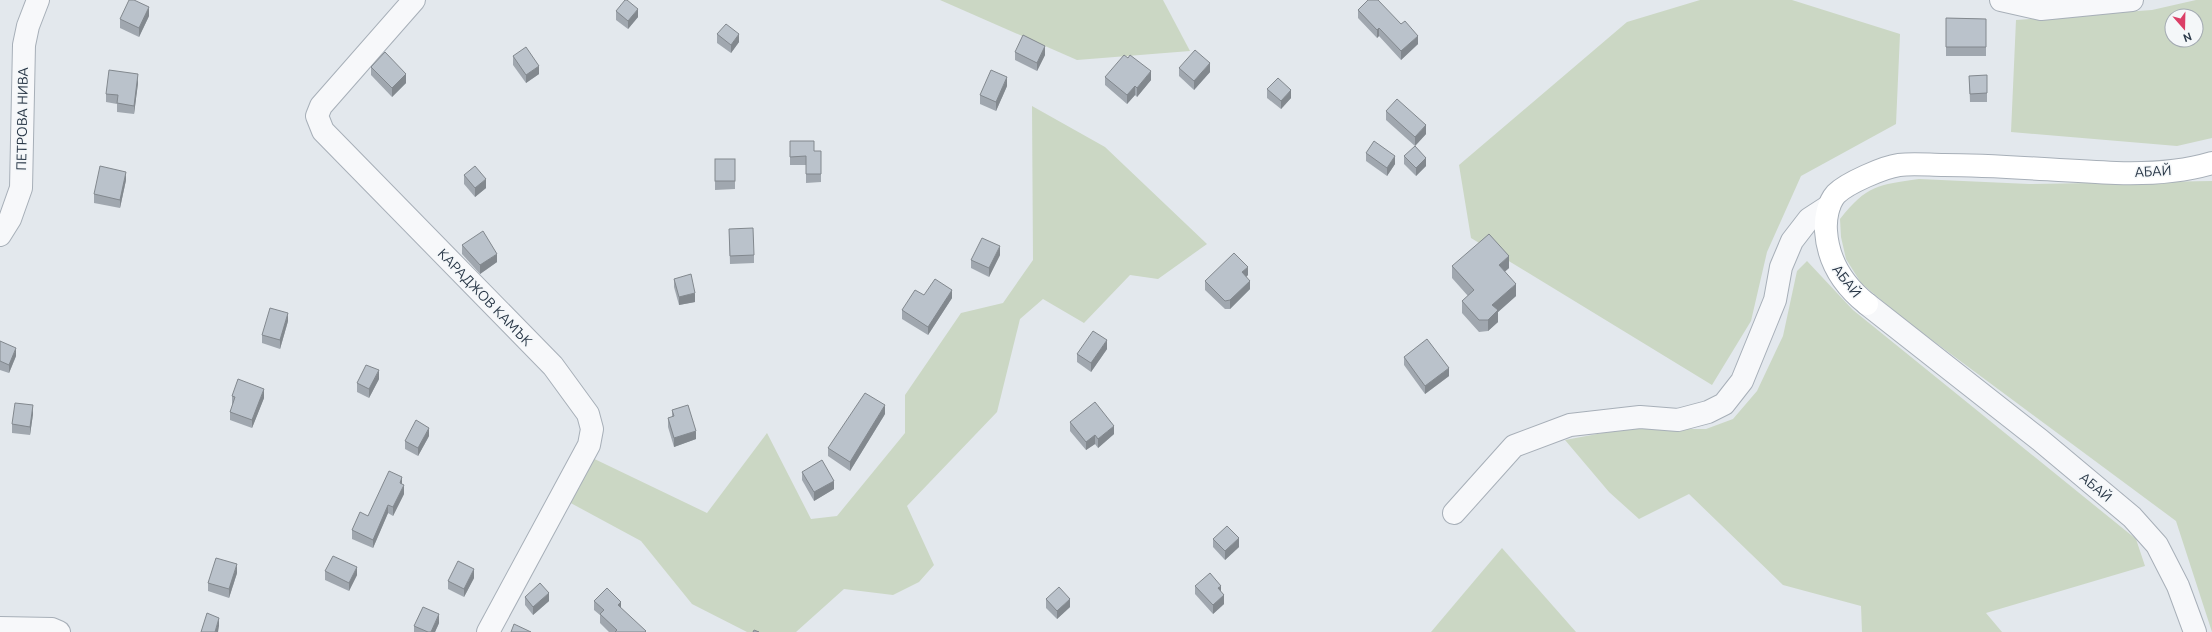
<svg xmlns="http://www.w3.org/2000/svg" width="2212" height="632" viewBox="0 0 2212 632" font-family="Ubuntu,sans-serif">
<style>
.green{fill:#cbd7c4;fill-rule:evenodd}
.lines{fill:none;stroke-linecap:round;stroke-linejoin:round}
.street-casing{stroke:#a7afb8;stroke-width:24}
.secondary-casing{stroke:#a7afb8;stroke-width:24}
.street{stroke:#f7f8fa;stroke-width:22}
.secondary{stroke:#fff;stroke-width:22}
.wall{fill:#a0a7af}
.shaded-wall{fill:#82888e}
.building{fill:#bac2cb;stroke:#82888e}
.labels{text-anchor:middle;stroke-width:3;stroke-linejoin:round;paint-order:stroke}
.street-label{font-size:14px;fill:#293747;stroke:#f4f7f9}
</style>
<rect width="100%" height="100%" fill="#e3e8ed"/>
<g class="green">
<path d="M940,0h223l27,51 -113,9z"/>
<path d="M1700,0h92l108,34 -4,90 -95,52 -34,76 -16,69 -39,64 -241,-147 -12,-73 168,-143z"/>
<path d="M2196,0h16v138l-35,8 -166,-14 5,-112 136,-10zM2172,16h24v24h-24z"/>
<path d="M1032,106l73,41 102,97 -49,35 -28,-4 -46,48 -41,-24 -23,20 -23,93 -90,94 27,59 -15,17 -26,13 -49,-6 -48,43h-49l-55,-28 -51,-63 -87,-47 28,-41 125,60 60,-80 44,86 26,-3 68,-83v-38l56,-82 42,-10 30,-43z"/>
<path d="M1919,179l110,5 183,-3v451l-36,-111 -271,-201 -44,-37 -15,-24 -5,-22 -1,-18c27,-34 38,-34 79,-40z"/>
<path d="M1807,261l46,49 283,229 9,27 -159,47 16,19h-140l-1,-26 -78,-21 -94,-91 -50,25 -30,-27 -44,-52 59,-11h82l27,-10 24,-28 26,-55 14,-65z"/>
<path d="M1502,548l74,84h-145z"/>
</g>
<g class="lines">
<defs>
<g id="street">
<path d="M414,0l-93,106 -4,10 6,15 230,235 35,48 4,15 -3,16 -101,187"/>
<path d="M2001,0l40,9 91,-9"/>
<path d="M0,235l10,-16 11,-31 3,-143 4,-19 10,-26"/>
<path d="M1867,304l173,136 92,77 25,28 21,41 17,46"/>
<path d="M1454,513l60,-67 56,-21 70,-8 38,3 30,-8 16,-8 18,-23 33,-81 6,-33 11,-26 17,-22 20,-13"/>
<path d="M0,628l52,1 7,3"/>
</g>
<path id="secondary" d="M1867,304c-24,-19 -39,-43 -41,-73 -1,-12 2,-28 10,-37 11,-11 48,-27 63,-29 14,-2 31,0 45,0 58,0 115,6 172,8 32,1 66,-1 96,-10"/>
</defs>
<use href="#street" class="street-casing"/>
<use href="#secondary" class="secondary-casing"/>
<use href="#street" class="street"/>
<use href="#secondary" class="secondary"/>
</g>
<g class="wall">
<path d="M1358,10l60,34 -17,16 -22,-24 -2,2 -19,-20z"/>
<path d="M616,11l22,6 -10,12 -12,-9z"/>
<path d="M149,16l-10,21 -19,-9v-9z"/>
<path d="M1946,18l40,1v37h-40z"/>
<path d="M717,34l22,8 -8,11 -14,-10z"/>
<path d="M1015,52l30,3 -8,16 -22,-11z"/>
<path d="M513,56l26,18 -13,9 -13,-18z"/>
<path d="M371,67l35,16 -14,14 -21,-22z"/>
<path d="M1179,68l31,4 -16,18 -15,-14z"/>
<path d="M1969,76l18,17v9h-17z"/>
<path d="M1105,77l46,3 -14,17 -2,-2 -8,9 -22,-19z"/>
<path d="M138,83l-4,31 -17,-2v-8l-11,-2v-8z"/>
<path d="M1007,86l-11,25 -16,-7v-9z"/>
<path d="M1267,89l24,9 -10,11 -14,-11z"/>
<path d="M1386,111l40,23 -11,12 -29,-26z"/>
<path d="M790,141l24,10h7v31l-15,1v-18h-16z"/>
<path d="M1366,153l29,11 -8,12 -21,-15z"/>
<path d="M1404,156l22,10 -10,10 -12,-12z"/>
<path d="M715,159h20v30l-20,1z"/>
<path d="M464,175l22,13 -11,9 -11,-13z"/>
<path d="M126,180l-6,28 -26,-5v-9z"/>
<path d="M729,229l25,26v8l-24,1z"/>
<path d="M462,245l35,17 -17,12 -18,-20z"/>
<path d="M1000,255l-11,22 -18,-9v-8z"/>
<path d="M1452,266l57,2 -5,4 12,24 -18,16v10l-10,9 -9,1 -17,-19v-12l6,-5 -16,-18z"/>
<path d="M1248,275l-2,2 4,12 -20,20h-5l-20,-19v-9z"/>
<path d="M674,279l21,23 -16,3 -5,-18z"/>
<path d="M924,295l28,3 -24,37 -26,-16v-9z"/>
<path d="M288,321l-8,28 -18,-6v-8z"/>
<path d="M0,341l16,15 -7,17 -9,-3z"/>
<path d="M1107,349l-16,23 -14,-10v-8z"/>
<path d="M1404,357l45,19 -24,18 -21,-29z"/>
<path d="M379,379l-10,19 -12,-6v-9z"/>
<path d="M232,396l32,2 -12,30 -22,-8v-8l3,-7 -1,-1z"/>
<path d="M672,410l24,29 -22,8 -6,-20v-9l4,-1z"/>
<path d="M33,414l-3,21 -18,-2v-9z"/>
<path d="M885,414l-35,57 -22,-15v-8z"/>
<path d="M1070,422l44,12 -16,14 -3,-4 -9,6 -16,-19z"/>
<path d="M429,436l-11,20 -13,-7v-8z"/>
<path d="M802,472l32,17 -20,12 -12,-21z"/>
<path d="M402,484l2,10 -11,22 -5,-3 -15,35 -21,-9v-9z"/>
<path d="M1213,539l26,8 -14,13 -12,-13z"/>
<path d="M325,571l32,4 -8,16 -24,-11z"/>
<path d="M237,573l-8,25 -21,-7v-8z"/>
<path d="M474,578l-10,19 -16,-8v-8z"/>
<path d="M1195,586l26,6 3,12 -11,10 -18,-20z"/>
<path d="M525,597l24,4 -16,14 -8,-10z"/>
<path d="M1046,599l24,8 -13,12 -11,-11z"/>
<path d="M594,601l27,7 25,24h-37l-9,-9v-8l-6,-5z"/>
<path d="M439,623l-4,9h-21v-6z"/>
</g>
<g class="shaded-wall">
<path d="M149,7v9l-10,21v-9z"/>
<path d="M638,9v8l-10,12v-8z"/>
<path d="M1379,28v8l-2,2v-8z"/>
<path d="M739,34v8l-8,11v-8z"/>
<path d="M1418,36v8l-17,16v-9z"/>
<path d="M1045,46v9l-8,16v-8z"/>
<path d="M1210,63v9l-16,18v-9z"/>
<path d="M539,66v8l-13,9v-8z"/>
<path d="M1151,71v9l-14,17v-9z"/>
<path d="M138,74v9l-4,31v-8z"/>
<path d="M406,74v9l-14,14v-9z"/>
<path d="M1007,77v9l-11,25v-9z"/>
<path d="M1135,86v9l-8,9v-9z"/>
<path d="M1291,90v8l-10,11v-8z"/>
<path d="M1426,125v9l-11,12v-9z"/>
<path d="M1395,156v8l-8,12v-8z"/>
<path d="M1426,158v8l-10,10v-8z"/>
<path d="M126,172v8l-6,28v-8z"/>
<path d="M486,179v9l-11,9v-9z"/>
<path d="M1000,246v9l-11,22v-9z"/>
<path d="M497,254v8l-17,12v-9z"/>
<path d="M1509,256v12l-10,9v-12z"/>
<path d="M1248,267v8l-6,6v-9z"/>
<path d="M1250,281v8l-20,20v-9z"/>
<path d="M1516,284v12l-18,16v10l-10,9v-11l4,-15z"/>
<path d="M952,290v8l-24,37v-8z"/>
<path d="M695,293v9l-16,3v-8z"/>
<path d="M288,313v8l-8,28v-9z"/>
<path d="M1107,340v9l-16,23v-9z"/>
<path d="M16,348v8l-7,17v-8z"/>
<path d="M1449,368v8l-24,18v-8z"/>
<path d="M379,370v9l-10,19v-9z"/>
<path d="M264,389v9l-12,30v-8z"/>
<path d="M33,405v9l-3,21v-8z"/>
<path d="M885,405v9l-35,57v-9z"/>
<path d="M1114,426v8l-16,14v-9z"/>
<path d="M429,428v8l-11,20v-8z"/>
<path d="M696,431v8l-22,8v-9z"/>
<path d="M1095,435v9l-9,6v-8z"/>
<path d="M402,477v9l-2,-3z"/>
<path d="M834,481v8l-20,12v-9z"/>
<path d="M404,485v9l-11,22v-9z"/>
<path d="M388,505v8l-15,35v-8z"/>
<path d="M1239,538v9l-14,13v-9z"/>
<path d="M237,564v9l-8,25v-9z"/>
<path d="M357,567v8l-8,16v-8z"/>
<path d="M474,569v9l-10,19v-8z"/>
<path d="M1221,586v8l-3,-6z"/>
<path d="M549,593v8l-16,14v-8z"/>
<path d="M1224,595v9l-11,10v-9z"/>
<path d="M1070,599v8l-13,12v-8z"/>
<path d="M621,602v8l-3,-5z"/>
<path d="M439,614v9l-4,9h-4z"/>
<path d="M219,618v8l-1,6h-3z"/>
</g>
<g class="building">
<path d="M129,0h5l15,7 -10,21 -19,-9z"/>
<path d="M625,0h2l11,9 -10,12 -12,-10z"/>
<path d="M1368,0h10l23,24 4,-3 13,15 -17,15 -22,-23 -2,2 -19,-20z"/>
<path d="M1946,18l40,1v28h-40z"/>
<path d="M726,24l13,10 -8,11 -14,-11z"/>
<path d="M1023,35l22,11 -8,17 -22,-11z"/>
<path d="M526,47l13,19 -13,9 -13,-19z"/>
<path d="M1195,50l15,13 -16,18 -15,-13z"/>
<path d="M385,52l21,22 -14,14 -21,-21z"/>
<path d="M1124,55l4,3 2,-3 21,16 -14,17 -2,-2 -8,9 -22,-18z"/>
<path d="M109,70l29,4 -4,32 -17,-3 1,-8 -12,-1z"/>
<path d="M991,70l16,7 -11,25 -16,-7z"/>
<path d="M1987,75v18l-17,1 -1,-18z"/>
<path d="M1278,78l13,12 -10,11 -14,-12z"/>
<path d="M1397,99l29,26 -11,12 -29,-26z"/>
<path d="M790,141h24v10h7v23h-15v-18l-16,1z"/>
<path d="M1374,141l21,15 -8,12 -21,-15z"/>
<path d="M1415,146l11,12 -10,10 -12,-12z"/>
<rect x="715" y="159" width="20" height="22"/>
<path d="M100,166l26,6 -6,28 -26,-6z"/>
<path d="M475,166l11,13 -11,9 -11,-13z"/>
<path d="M753,228l1,27 -24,1 -1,-27z"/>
<path d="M483,231l14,23 -17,11 -18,-20z"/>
<path d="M1489,234l20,22 -10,9 17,19 -24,21 6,5 -10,10h-9l-17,-19 12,-11 -22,-24z"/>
<path d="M982,238l18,8 -11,22 -18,-8z"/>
<path d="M1234,253l14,14 -6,5 8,9 -20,19 -5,1 -20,-20z"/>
<path d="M691,274l4,19 -16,4 -5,-18z"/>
<path d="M935,279l17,11 -24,37 -26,-17 13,-20 9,5z"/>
<path d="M270,308l18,5 -8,27 -18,-5z"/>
<path d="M1093,331l14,9 -16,23 -14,-9z"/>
<path d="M1427,339l22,29 -24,18 -21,-29z"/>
<path d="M0,341l16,7 -7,17 -9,-4z"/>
<path d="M366,365l13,5 -10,19 -12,-6z"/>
<path d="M238,379l26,10 -12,31 -22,-8 5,-15 -3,-1z"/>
<path d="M865,393l20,12 -35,57 -22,-14z"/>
<path d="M1095,402l19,24 -16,13 -3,-4 -9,7 -16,-20z"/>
<path d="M15,403l18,2 -3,22 -18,-3z"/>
<path d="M688,405l8,26 -22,7 -6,-20 6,-2 -2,-6z"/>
<path d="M416,420l13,8 -11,20 -13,-7z"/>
<path d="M822,460l12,21 -20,11 -12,-20z"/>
<path d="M389,471l13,6 -2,6 4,2 -11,22 -5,-2 -15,35 -21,-10 8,-18 8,4z"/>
<path d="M1227,526l12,12 -14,13 -12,-12z"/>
<path d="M333,556l24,11 -8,16 -24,-12z"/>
<path d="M216,558l21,6 -8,25 -21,-6z"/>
<path d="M458,561l16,8 -10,20 -16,-8z"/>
<path d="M1210,573l11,13 -3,2 6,7 -11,10 -18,-19z"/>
<path d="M540,583l9,10 -16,14 -8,-10z"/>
<path d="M1059,587l11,12 -13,12 -11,-12z"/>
<path d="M607,588l14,14 -3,3 28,26 -1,1h-30l2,-2 -17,-16 4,-4 -10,-9z"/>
<path d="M423,607l16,7 -8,18h-3l-14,-6z"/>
<path d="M207,613l12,5 -4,14h-14z"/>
<path d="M514,624l17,8h-20z"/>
<path d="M754,630l5,2h-6z"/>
</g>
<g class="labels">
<g class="street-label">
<text transform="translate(22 119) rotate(-89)" y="5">ПЕТРОВА НИВА</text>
<text transform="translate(2153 171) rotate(-3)" y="5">АБАЙ</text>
<text transform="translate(1847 281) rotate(52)" y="5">АБАЙ</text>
<text transform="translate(485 297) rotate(46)" y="5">КАРАДЖОВ КАМЪК</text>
<text transform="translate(2096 487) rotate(40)" y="5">АБАЙ</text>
</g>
</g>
<g transform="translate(2184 28) rotate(160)"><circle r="19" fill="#f4f7f9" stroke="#a3aab2"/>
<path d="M0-3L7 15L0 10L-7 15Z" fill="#db3f67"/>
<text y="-6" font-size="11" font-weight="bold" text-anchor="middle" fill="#293747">N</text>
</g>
</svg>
